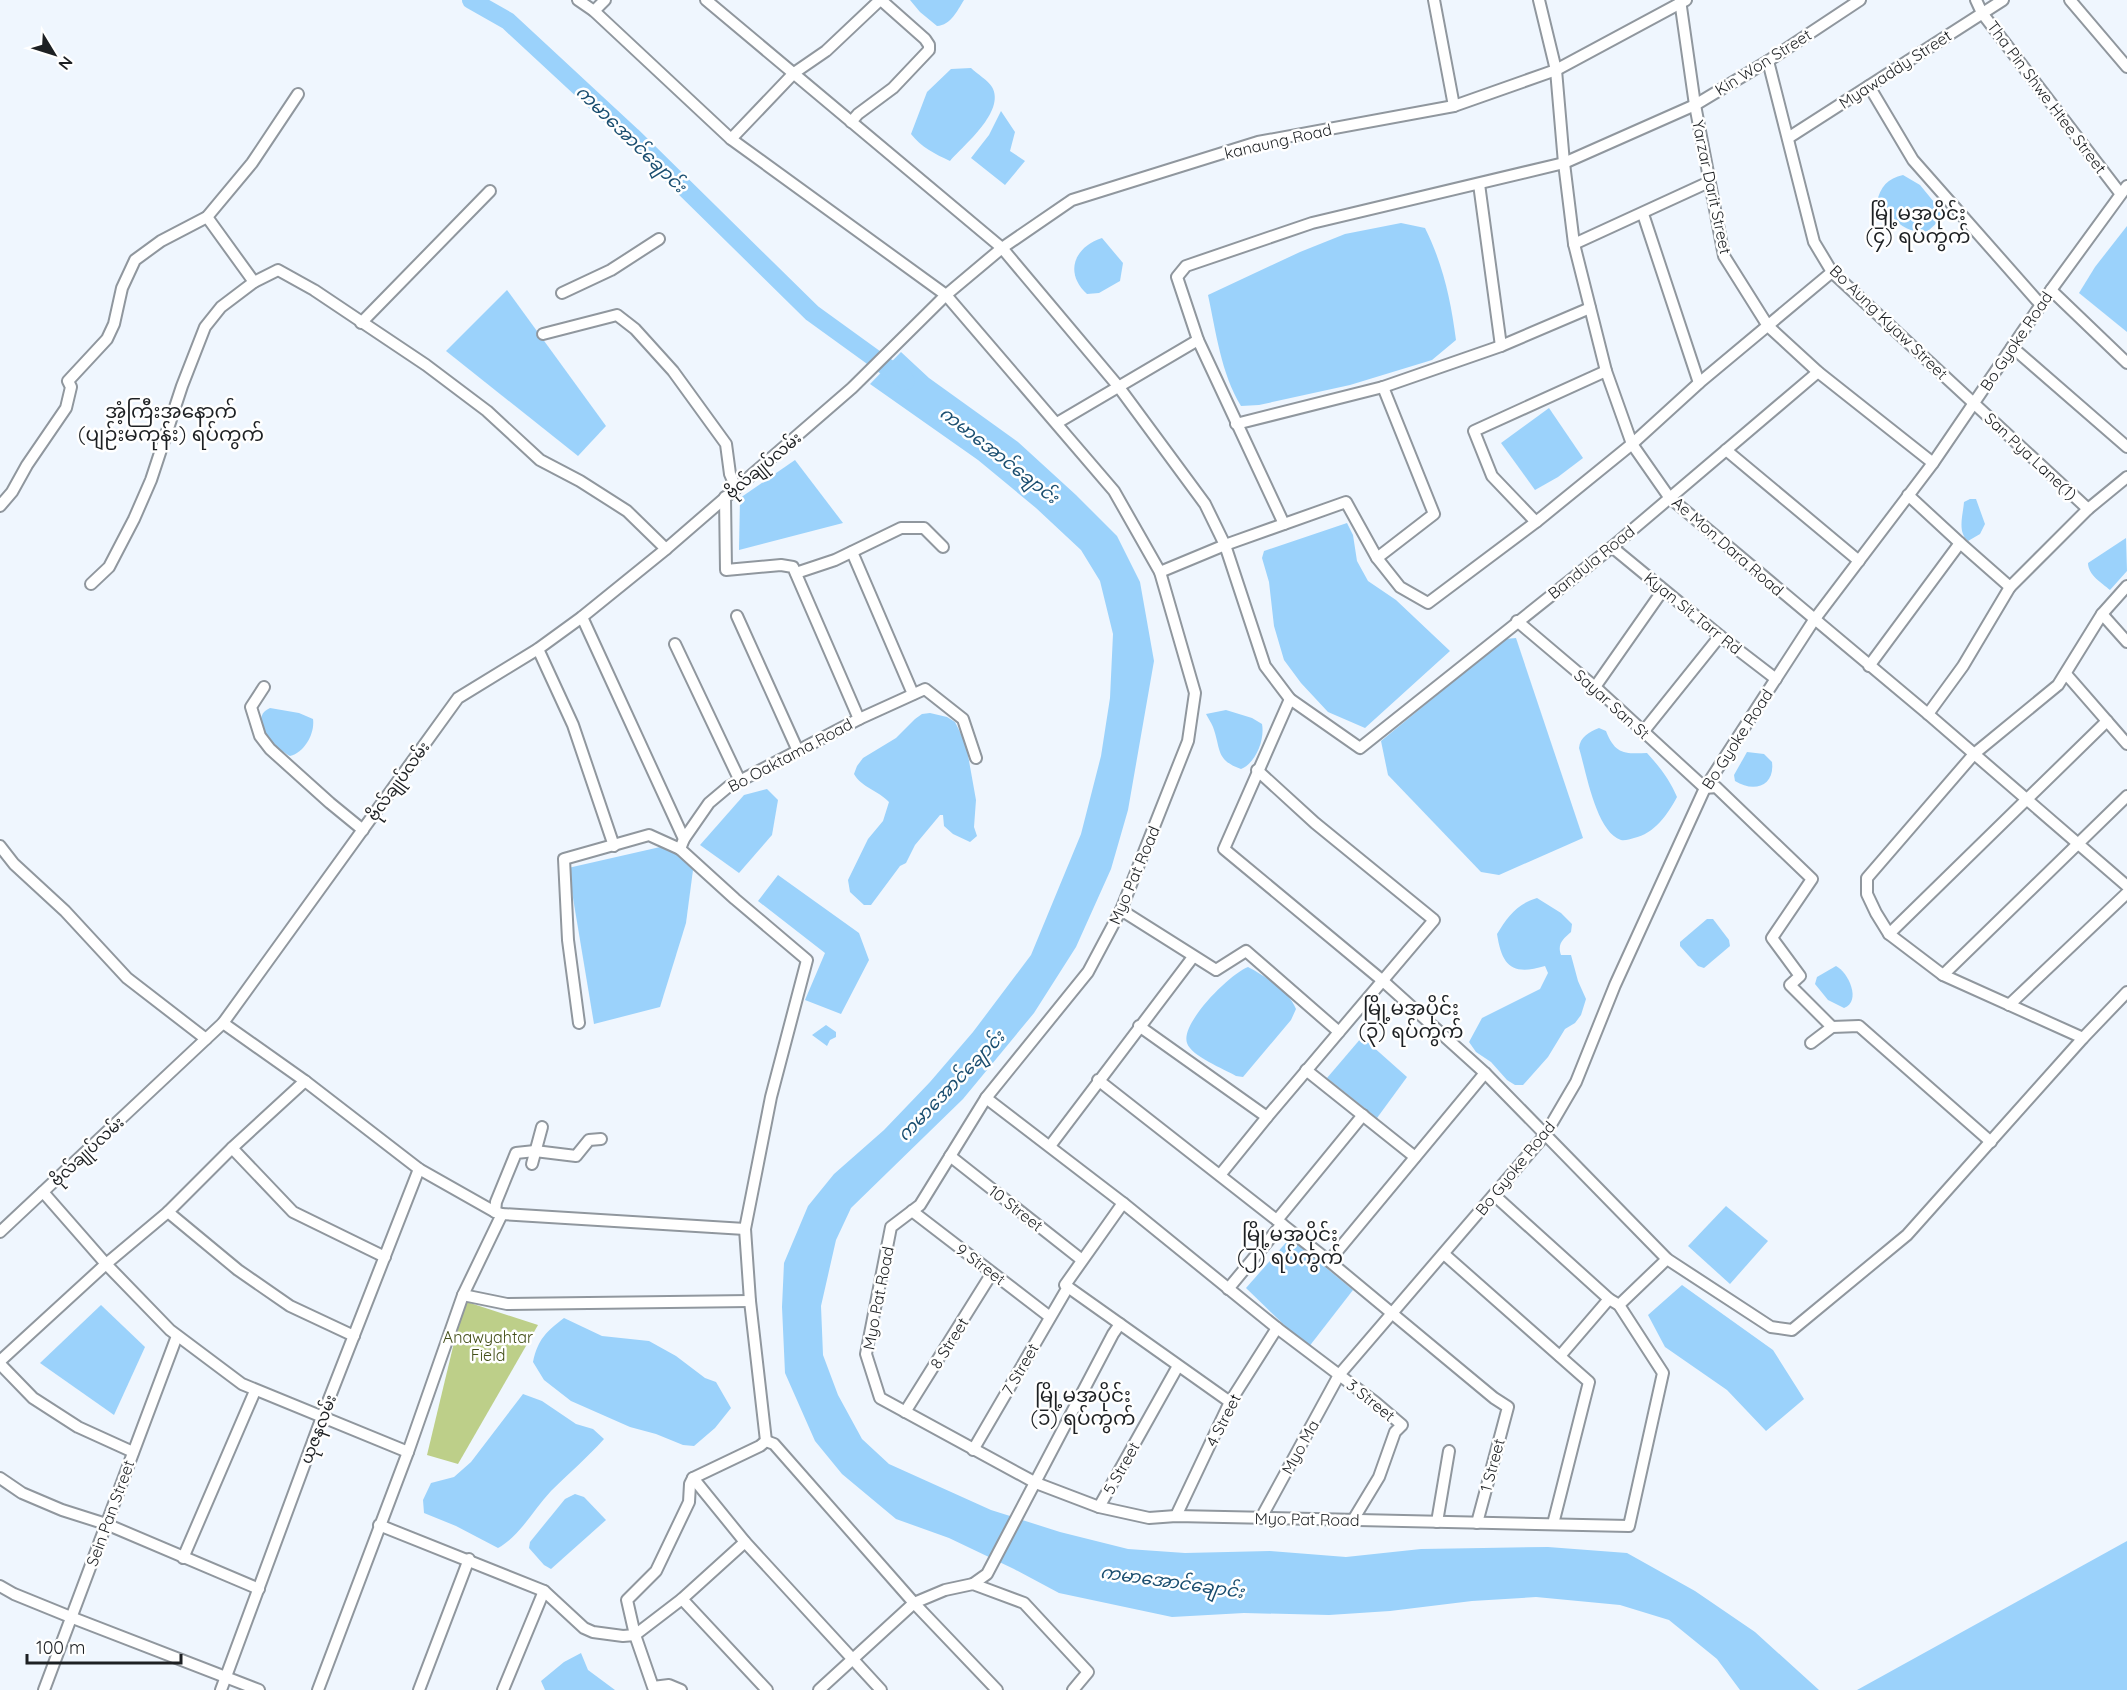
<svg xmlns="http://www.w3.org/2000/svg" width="2127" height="1690" viewBox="0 0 2127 1690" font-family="Quicksand,'Noto Sans Myanmar',sans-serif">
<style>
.green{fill:#bdcf89}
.water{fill:#9bd2fb}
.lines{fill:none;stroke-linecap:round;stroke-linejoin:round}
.river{stroke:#9bd2fb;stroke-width:18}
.minor-casing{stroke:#90979e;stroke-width:14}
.minor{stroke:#fff;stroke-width:10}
.labels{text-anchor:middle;stroke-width:5;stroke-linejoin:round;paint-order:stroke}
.street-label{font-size:16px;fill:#1d2023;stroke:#fff}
.park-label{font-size:16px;fill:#434f18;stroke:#fff}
.water-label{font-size:18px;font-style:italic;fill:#1a4e70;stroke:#fff}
.quarter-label{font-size:20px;fill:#1d2023;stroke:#fff}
</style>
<rect width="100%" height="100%" fill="#eff6fe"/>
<path class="green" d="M464,1301l74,24 -80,139 -31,-9z"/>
<g class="water">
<path d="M910,0h54c-7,11 -13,25 -27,26l-17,-14z"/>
<path d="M971,68c6,6 17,12 21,19 14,24 -28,58 -42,74 -15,-7 -29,-14 -39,-27l16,-42 24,-23z"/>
<path d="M1001,111l14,21 -5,19 15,10 -20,24 -34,-27 18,-23z"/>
<path d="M1903,175l17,10 23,28 -2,6 -13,12c-20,3 -28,-6 -41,-19 -4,-3 -7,-5 -10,-10 3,-15 11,-24 26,-27z"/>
<path d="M1401,223l24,5c18,36 26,73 31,112l-24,20 -82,25 -91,20 -18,1c-20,-33 -25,-74 -33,-111l92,-43 45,-18z"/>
<path d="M2127,226v106l-48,-39 16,-26z"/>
<path d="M1102,238l21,25 -3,18 -21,12 -12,1c-23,-21 -13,-47 15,-56z"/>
<path d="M507,290l99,136 -28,30 -132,-105z"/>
<path d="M901,352l28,26 89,64 58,53 41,41 23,46 14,79 -26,149 -17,59 -35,78 -42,66 -71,86 -112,109 -15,32 -15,66 2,49 15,40 24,44 27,25 102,46 69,22 68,17 57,4 85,-2 76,6 75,-8 62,-1 65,-1 79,6 68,38 60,41 64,58h-79l-23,-31 -48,-39 -49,-15 -84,-8 -64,4 -82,10 -61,4 -85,-2 -72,4 -113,-24 -45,-24 -65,-31 -53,-19 -54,-45 -27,-33 -30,-68 -3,-66 2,-44 24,-57 26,-32 50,-44 46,-48 43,-50 58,-77 50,-121 20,-78 9,-58 3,-64 -13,-53 -19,-31 -45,-42 -58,-48 -108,-76z"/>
<path d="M1549,408l34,50 -25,19 -23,13 -34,-47z"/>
<path d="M795,460l48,63 -104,27 1,-52z"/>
<path d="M1970,499h6l9,25 -5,10 -12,7c-11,-9 -5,-26 -4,-39z"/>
<path d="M1347,523l6,12 4,26 11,20 28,19 54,51 -85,77 -37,-16 -27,-29 -17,-23 -10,-34 -5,-44 -7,-24 2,-7z"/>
<path d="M2126,538l1,33 -17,19c-8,-7 -22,-15 -22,-27z"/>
<path d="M1516,638l67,200 -84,37 -18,-3 -93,-97 -7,-34 124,-102z"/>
<path d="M270,708l29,5 14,6c2,14 -8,33 -23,37 -14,-7 -44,-37 -20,-48z"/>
<path d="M1226,710l26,8 10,6c3,15 -6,39 -21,45 -26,-9 -20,-21 -28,-42 -2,-5 -5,-9 -7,-13z"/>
<path d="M930,713l17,4 8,5 11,22 10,56 -2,27 3,9 -7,6 -17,-8 -9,-8 -1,-11h-3l-25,30 -9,18 -6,3 -29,39h-7l-14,-13 -2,-12 20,-41 15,-18 6,-19c-10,-11 -28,-15 -35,-28l3,-8 6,-8 33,-20 19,-19 7,-5z"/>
<path d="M1599,728l7,3c9,23 18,23 41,22 12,13 23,27 30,44 -9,17 -23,37 -43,41 -4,1 -9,3 -13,2 -25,-8 -35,-69 -42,-92 1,-11 10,-16 20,-20z"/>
<path d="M1747,752l17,2 8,8c3,24 -18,31 -37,19l-1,-6z"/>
<path d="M767,789l11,11 -6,35 -33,38 -39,-28 44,-50z"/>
<path d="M669,845l24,25 -7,53 -26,84 -66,17 -26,-156z"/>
<path d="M778,875l81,58 10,27 -28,54 -36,-14 20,-47 -67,-52z"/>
<path d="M1537,898l24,15 11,11 -1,8c-8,7 -14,12 -10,23h10l7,26 8,18 -5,16 -6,8 -10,6 -17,28 -25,28h-8l-8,-5 -16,-18 -15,-10 -7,-10 13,-24 58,-29 8,-16 -3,-7c-33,10 -43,0 -48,-32 11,-18 20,-30 40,-36z"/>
<path d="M1707,919h6l16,21 1,6 -26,22 -6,-2 -18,-20v-4z"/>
<path d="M1836,966c12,6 26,35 8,42l-16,-8 -13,-16 2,-7z"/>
<path d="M1248,967c17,9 41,24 48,42l-5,11 -48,57 -7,-1c-12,-7 -45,-20 -49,-33 -7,-20 44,-70 61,-76z"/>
<path d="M826,1025l10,7v5l-6,3 -3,6 -15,-11z"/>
<path d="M1362,1037l45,40 -30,41 -50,-40z"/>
<path d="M1726,1206l42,35 -38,43 -42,-38z"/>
<path d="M1290,1238l63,52 -45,58 -62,-60z"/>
<path d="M1682,1285l91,65 31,49 -38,32 -39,-41 -62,-43 -17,-32z"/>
<path d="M101,1305l44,42 -31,68 -74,-52z"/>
<path d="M564,1318l38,18 47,5 27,15 29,22 11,4 15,26 -16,20 -21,18 -11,-1 -27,-11 -26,-7 -59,-26 -27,-21 -11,-18c5,-23 13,-30 31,-44z"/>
<path d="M523,1394l19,7 34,23 17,5 11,10c-17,19 -35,34 -53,52 -18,19 -30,44 -53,57l-42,-22 -32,-13 -1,-13 8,-17 23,-6 17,-15z"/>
<path d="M575,1494l9,3 22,23 -55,49 -7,-4 -15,-17 1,-6 35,-43z"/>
<path d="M2127,1541v149h-270z"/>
<path d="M581,1653l7,17 27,20h-70l-4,-9 23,-19z"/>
</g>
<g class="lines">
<path class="river" d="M471,0l37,21 124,115 180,177 94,68"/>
<defs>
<g id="minor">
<path d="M578,0l16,11 137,128 215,156 168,196 46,81 35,121 -7,48 -67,169 -33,62 -102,126 -66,107 -29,22 -25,127 14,44 156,85 63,24 50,11 27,-2 453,10 34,-153 -44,-68 -10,-6 -115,-104"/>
<path d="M706,0l296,248 116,138 87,118 20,41 40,121 25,33 70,49 252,-201 206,-175"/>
<path d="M1434,0l20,106"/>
<path d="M1539,0l17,70 8,93 10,81 32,127 26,73 37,53 259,217 199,172"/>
<path d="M1680,0l15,105 29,151 44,70 50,46 115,91"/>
<path d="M1976,0l6,13 138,180"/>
<path d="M2070,0l57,67"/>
<path d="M594,11l11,-11"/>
<path d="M1768,61l46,181 18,30 256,237"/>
<path d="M1869,86l44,74 128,145"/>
<path d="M851,122l7,-8 35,-26 36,-38v-5l-4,-6 -44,-39"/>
<path d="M1788,138l215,-138"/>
<path d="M731,139l63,-66 32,-22 54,-51"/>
<path d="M1479,184l22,162"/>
<path d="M1643,214l56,169"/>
<path d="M207,217l47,65 24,-12 36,20 112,75 61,46 53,49 40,21 47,30 39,38"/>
<path d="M1574,244l135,-62"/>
<path d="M2051,290l76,73"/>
<path d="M562,293l49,-23 48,-31"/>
<path d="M361,323l129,-132"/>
<path d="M543,334l74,-19 18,14 38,42 53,73 4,30 6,14"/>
<path d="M2012,347l115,100"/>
<path d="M1057,423l141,-83"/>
<path d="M1236,424l147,-37 118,-41 89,-38"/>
<path d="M1726,450l133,111"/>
<path d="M1908,495l52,48 50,44 78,-78 39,-32"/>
<path d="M725,497l1,73 55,-5 12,2 66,152 -131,68 -19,16 -25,36 -4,10 55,50 72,61 -36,137 -26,132 5,72 16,140"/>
<path d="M0,506l12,-14 15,-27 39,-57 5,-21 -3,-6 39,-42 7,-15 8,-36 13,-28 26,-19 46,-24 45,-54 46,-69"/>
<path d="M1536,522l-44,-46 -18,-45 132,-60"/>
<path d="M1284,524l-86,-184 -21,-63 9,-11 126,-43 252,-60 131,-58 73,-44 92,-61"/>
<path d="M1612,547l108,89 56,43"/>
<path d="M852,552l61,142"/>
<path d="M1377,558l57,-44 -51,-127"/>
<path d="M1160,572l65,-27 121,-43 31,56 23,29 28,16 108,-81 96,-78 67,-61 133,-111"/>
<path d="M796,573l39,-13 66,-32h23l19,19"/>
<path d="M91,584l18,-17 25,-48 17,-39 31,-94 23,-59 16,-20 33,-25"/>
<path d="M2102,614l25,28"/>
<path d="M737,616l61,135"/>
<path d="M582,617l102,222"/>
<path d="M1517,621l78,66 110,101 11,-1 96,92 -40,59 28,38 -10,9 42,42"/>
<path d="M675,644l65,137"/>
<path d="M538,649l35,76 41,121"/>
<path d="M1869,666l91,-123"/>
<path d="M2066,674l61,70"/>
<path d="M264,687l-13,20 9,29 10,13 60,54 33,27"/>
<path d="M1595,687l68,-97"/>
<path d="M1290,699l-66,150 159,132 102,92 182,186 104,68 21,3 115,-95 176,-197 44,-46"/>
<path d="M1928,714l35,-48 47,-79"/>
<path d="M859,719l66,-30 38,30 13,39"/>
<path d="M1643,732l77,-96"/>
<path d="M0,846l14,18 51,47 62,67 79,61"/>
<path d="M1121,910l95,60 30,-19 93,81"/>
<path d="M1889,934l218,-213"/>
<path d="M1943,975l184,-179"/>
<path d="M2009,1005l118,-112"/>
<path d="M223,1023l82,58 114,88 76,43 7,2 243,15"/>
<path d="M579,1023l-11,-83 -4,-81 85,-24 31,14"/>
<path d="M1139,1026l128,91"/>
<path d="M2083,1038l-140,-63 -54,-41 -13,-21 -9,-19v-16l107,-124 84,-69 44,-71 25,-28"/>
<path d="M1811,1043l21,-16 27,-1 132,116"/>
<path d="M1306,1070l109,87"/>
<path d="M1098,1080l231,181 165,137 14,9 -31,116"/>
<path d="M986,1098l137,105 154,125 98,74 27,23 -7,7 -16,45 -26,43"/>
<path d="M1050,1146l143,-189"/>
<path d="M232,1148l61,64 92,45"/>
<path d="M950,1156l132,104"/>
<path d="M532,1164l10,-37"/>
<path d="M1220,1175l47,-58 167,-197 -119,-97 -58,-53"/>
<path d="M43,1192l63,72 64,66 72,54 166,68"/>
<path d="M1123,1203l-58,82 165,117"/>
<path d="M912,1211l138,106"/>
<path d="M168,1212l70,58 52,36 64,30"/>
<path d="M495,1212l1,-10 20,-49 19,-2 41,5 13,-16 12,-1"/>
<path d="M1277,1220l86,-105"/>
<path d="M0,1232l223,-209 235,-325 80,-49 44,-32 84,-68 186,-161 94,-93 56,-47 70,-48 186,-58 196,-36 102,-36 130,-70"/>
<path d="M1444,1254l145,128 -36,142"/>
<path d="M1329,1261l156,-188"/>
<path d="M1228,1289l54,-65"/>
<path d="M463,1295l44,9 243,-3"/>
<path d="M1619,1305l48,-46"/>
<path d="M1560,1356l49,-57"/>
<path d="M0,1361l106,-97 62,-52 64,-64 73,-67"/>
<path d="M0,1364l33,34 45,29 55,25"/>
<path d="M905,1412l87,-139"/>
<path d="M973,1450l95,-163"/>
<path d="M0,1478l22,15 40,17 44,14 153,65"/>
<path d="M693,1478l52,64 136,148"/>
<path d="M1099,1507l79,-141"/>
<path d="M1176,1516l54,-114 47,-74"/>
<path d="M1261,1518l78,-143 206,-240 31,-53 39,-97 90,-197 109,-168 119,-157 118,-173 76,-104"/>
<path d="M1437,1522l12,-71"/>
<path d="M379,1525l165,66 40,37 9,4 30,4 12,-1 47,-36 63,-57"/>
<path d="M183,1558l72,-167"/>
<path d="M973,1584l14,-10 126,-240 7,-10"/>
<path d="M0,1586l14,8 59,24 186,72"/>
<path d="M682,1599l85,91"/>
<path d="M44,1690l133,-354"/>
<path d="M221,1690l101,-273 97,-248"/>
<path d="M318,1690l90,-238 55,-157 39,-81"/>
<path d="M419,1690l50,-131"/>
<path d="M503,1690l41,-99"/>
<path d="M681,1690l-12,-5 -16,2 -18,-52 -8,-35 29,-29 33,-69 1,-18 3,-6 67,-32 6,-5 8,3 140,159 83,87"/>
<path d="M819,1690l95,-87 31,-13 28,-6 51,19 64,69 -15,18"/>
</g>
</defs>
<use href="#minor" class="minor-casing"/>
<use href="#minor" class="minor"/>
</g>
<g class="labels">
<g class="street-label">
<text transform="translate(1763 62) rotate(-32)" y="6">Kin Won Street</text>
<text transform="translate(1895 69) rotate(-33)" y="6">Myawaddy Street</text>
<text transform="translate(2047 97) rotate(53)" y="6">Tha Pin Shwe Htee Street</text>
<text transform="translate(1278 141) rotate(-13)" y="6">kanaung Road</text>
<text transform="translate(1712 187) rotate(78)" y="6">Yarzar Darit Street</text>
<text transform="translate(1889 322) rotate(44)" y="6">Bo Aung Kyaw Street</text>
<text transform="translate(2016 341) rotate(-56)" y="6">Bo Gyoke Road</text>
<text transform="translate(2031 456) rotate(43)" y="6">San Pya Lane(1)</text>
<text transform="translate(763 465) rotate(-40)" y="6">ဗိုလ်ချုပ်လမ်း</text>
<text transform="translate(1728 546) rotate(41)" y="6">Ae Mon Dara Road</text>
<text transform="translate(1591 562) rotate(-39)" y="6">Bandula Road</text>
<text transform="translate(1693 613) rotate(39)" y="6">Kyan Sit Tarr Rd</text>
<text transform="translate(1612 704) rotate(42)" y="6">Sayar San St</text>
<text transform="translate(1737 739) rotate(-57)" y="6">Bo Gyoke Road</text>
<text transform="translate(790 755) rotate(-28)" y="6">Bo Oaktama Road</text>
<text transform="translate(398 781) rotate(-54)" y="6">ဗိုလ်ချုပ်လမ်း</text>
<text transform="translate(1134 875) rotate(-67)" y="6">Myo Pat Road</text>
<text transform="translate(87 1151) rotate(-43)" y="6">ဗိုလ်ချုပ်လမ်း</text>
<text transform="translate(1515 1168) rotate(-51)" y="6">Bo Gyoke Road</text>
<text transform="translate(1016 1208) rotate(38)" y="6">10 Street</text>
<text transform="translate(981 1264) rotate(37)" y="6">9 Street</text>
<text transform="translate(878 1298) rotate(-79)" y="6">Myo Pat Road</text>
<text transform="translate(949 1343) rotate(-58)" y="6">8 Street</text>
<text transform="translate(1020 1369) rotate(-60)" y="6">7 Street</text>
<text transform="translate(1371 1400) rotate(39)" y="6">3 Street</text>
<text transform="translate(1223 1420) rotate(-63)" y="6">4 Street</text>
<text transform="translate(318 1429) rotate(-69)" y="6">ယုဇနလမ်း</text>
<text transform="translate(1300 1447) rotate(-61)" y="6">Myo Ma</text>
<text transform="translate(1492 1465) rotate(-75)" y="6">1 Street</text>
<text transform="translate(1121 1468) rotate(-61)" y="6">5 Street</text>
<text transform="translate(110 1513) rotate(-70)" y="6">Sein Pan Street</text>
<text transform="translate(1307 1519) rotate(1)" y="6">Myo Pat Road</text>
</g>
<g class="park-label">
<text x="488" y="1343">Anawyahtar<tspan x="488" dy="18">Field</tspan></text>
</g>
<g class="water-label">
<text transform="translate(631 139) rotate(44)" y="6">ကမာအောင်ချောင်း</text>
<text transform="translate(999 455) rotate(38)" y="6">ကမာအောင်ချောင်း</text>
<text transform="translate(951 1086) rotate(-46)" y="6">ကမာအောင်ချောင်း</text>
<text transform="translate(1172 1582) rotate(8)" y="6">ကမာအောင်ချောင်း</text>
</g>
<g class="quarter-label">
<text x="1918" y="220">မြို့မအပိုင်း<tspan x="1918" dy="23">(၄) ရပ်ကွက်</tspan></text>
<text x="171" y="418">အံ့ကြီးအနောက်<tspan x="171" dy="23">(ပျဉ်းမကုန်း) ရပ်ကွက်</tspan></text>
<text x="1411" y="1015">မြို့မအပိုင်း<tspan x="1411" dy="23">(၃) ရပ်ကွက်</tspan></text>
<text x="1290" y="1241">မြို့မအပိုင်း<tspan x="1290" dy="23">(၂) ရပ်ကွက်</tspan></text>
<text x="1083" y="1402">မြို့မအပိုင်း<tspan x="1083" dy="23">(၁) ရပ်ကွက်</tspan></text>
</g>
</g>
<g transform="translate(54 54) rotate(128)" stroke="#ffffff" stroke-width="4.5" paint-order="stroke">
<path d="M0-4.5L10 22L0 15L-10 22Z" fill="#1d2023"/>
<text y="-9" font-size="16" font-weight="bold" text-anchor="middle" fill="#1d2023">N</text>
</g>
<path d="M27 1654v9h154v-9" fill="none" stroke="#1d2023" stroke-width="3"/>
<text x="36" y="1654" font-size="18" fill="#1d2023" stroke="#ffffff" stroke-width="4.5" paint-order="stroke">100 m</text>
</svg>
